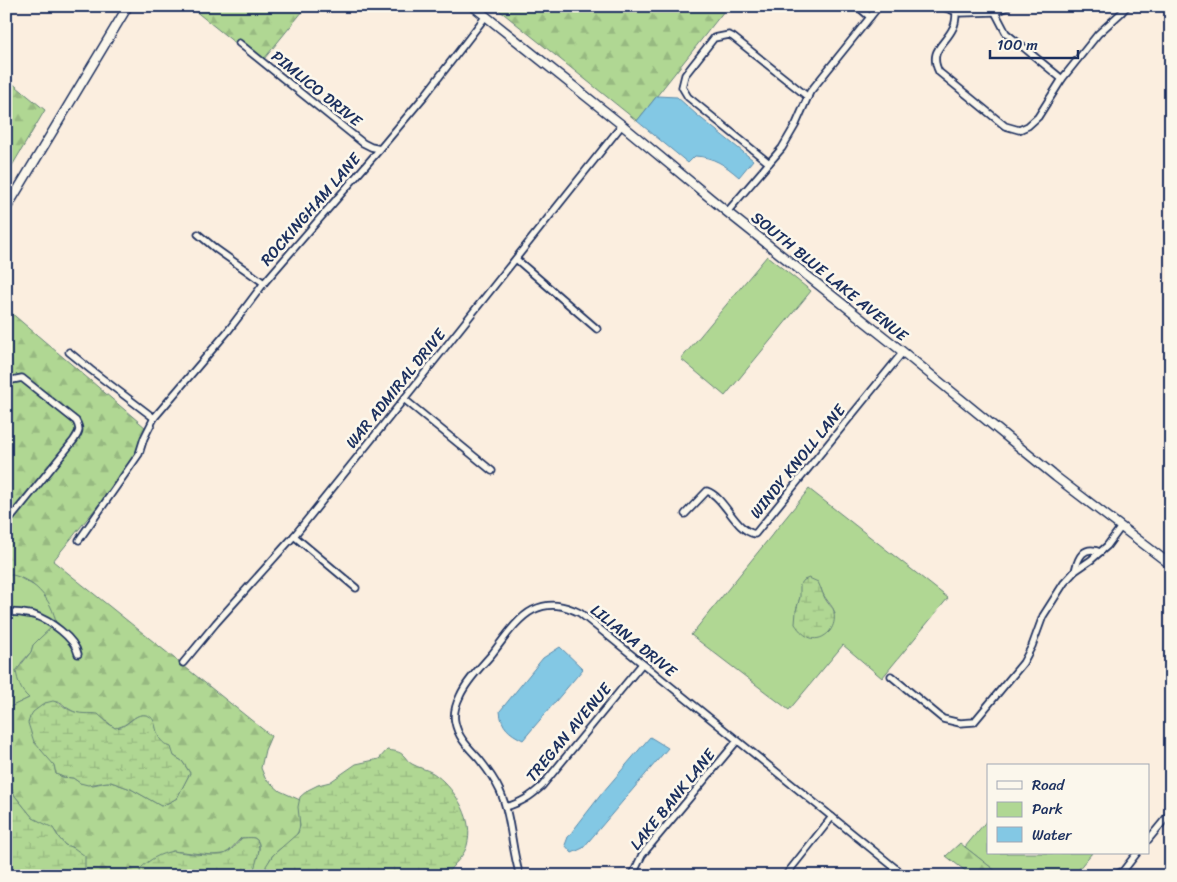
<svg xmlns="http://www.w3.org/2000/svg" width="1177" height="882" viewBox="0 0 1177 882" font-family="Sriracha,sans-serif">
<style>
.green{fill:#b0d793;stroke:#668378;fill-rule:evenodd}
.forest{fill:url(#forest-firs);stroke:#668378;fill-rule:evenodd}
.wetland{fill:url(#wetland-marsh);stroke:#668378}
.water{fill:#83c8e4;stroke:#598bae}
.lines{fill:none;stroke-linecap:round;stroke-linejoin:round}
.minor-casing{stroke:#1b2f5e;stroke-width:9}
.secondary-casing{stroke:#1b2f5e;stroke-width:11}
.minor{stroke:#fbf7ec;stroke-width:5.5}
.secondary{stroke:#fbf7ec;stroke-width:8}
.labels{text-anchor:middle;stroke-width:5;stroke-linejoin:round;paint-order:stroke}
.street-label{font-size:16px;fill:#1b2f5e;stroke:#fbf7ec}
</style>
<defs>
<pattern id="forest-firs" width="22" height="20" patternUnits="userSpaceOnUse" patternTransform="scale(1.25)"><rect width="22" height="20" fill="#b0d793"/><path d="M5 1l3.5 6h-7zM16 11l3.5 6h-7z" fill="#97b981"/></pattern>
<pattern id="wetland-marsh" width="20" height="14" patternUnits="userSpaceOnUse" patternTransform="scale(1.25)"><rect width="20" height="14" fill="#b0d793"/><path d="M1 5h8M5 5V1M11 12h8M15 12V8" fill="none" stroke="#97b981"/></pattern>
</defs>
<rect width="100%" height="100%" fill="#fbeedf"/>
<filter id="ink" filterUnits="userSpaceOnUse"><feTurbulence type="fractalNoise" baseFrequency=".02" numOctaves="2"/><feDisplacementMap in="SourceGraphic" scale="10" xChannelSelector="R" yChannelSelector="G"/><feConvolveMatrix kernelMatrix="1 2 1 2 8 2 1 2 1" color-interpolation-filters="sRGB"/></filter>
<g filter="url(#ink)">
<g class="green">
<path d="M767,256l44,35 -86,105 -44,-37z"/>
<path d="M809,489l139,109 -66,80 -39,-33 -54,65 -98,-75zM821,588c2,11 12,16 14,26l-39,-3 4,-14z"/>
<path d="M6,574l9,1 25,14 14,21 2,13 -19,-10 -21,-4h-10z"/>
<path d="M6,615c20,1 28,3 45,13l-11,10 -7,7 -2,7 -10,11 8,35 -23,11z"/>
<path d="M988,819v34h104l-19,23h-71l-37,-29z"/>
</g>
<g class="forest">
<path d="M189,6h118l-43,53 -26,-20 -3,4z"/>
<path d="M494,6h234l-91,115z"/>
<path d="M6,78l39,32 -39,66z"/>
<path d="M9,311l137,117 -10,25 -27,39 -56,69 218,175 -6,14 -4,18 4,10 15,13 20,9c-2,9 2,24 -2,32 -1,3 -5,6 -8,9 -13,11 -25,15 -22,35h-16c1,-4 1,-9 3,-12 2,-7 9,-22 -1,-26 -4,-1 -9,0 -13,0l-12,13 -5,3 -12,1 -39,-4 -33,18 1,7h-59l3,-8 -11,-20 -9,-3 -6,-7 -3,-6 -23,-14 -18,-22 -9,-19v-68l23,-11c-9,-8 -11,-16 -13,-27l15,-19 2,-7 7,-7 11,-10c11,6 23,16 24,29h6c-1,-16 -13,-25 -25,-33 -3,-25 -25,-48 -50,-50v-50l7,-4 64,-78c6,-9 7,-13 1,-23l-54,-43c-7,-2 -13,0 -18,5v-67zM60,702c7,6 12,10 22,12 4,0 8,-1 12,0 9,3 14,9 21,14 10,-1 14,-8 23,-12l17,10 2,8 4,8 13,14 8,5 8,12 -13,25 -7,4 -9,4 -30,-17 -20,-7h-4l-14,3 -13,-2 -7,-5 -10,-1 -7,-3 -2,-9 -24,-48 15,-14z"/>
<path d="M18,381h3l6,4 46,38c4,6 2,9 -2,15l-65,79v-126l8,-8z"/>
<path d="M960,843l5,4 37,29h-30l-26,-20z"/>
</g>
<g class="wetland">
<path d="M809,578l9,4c4,8 5,15 10,21 3,4 6,5 6,10 1,7 0,12 -4,18 -13,14 -26,7 -35,-7l1,-13 4,-14v-12l4,-5z"/>
<path d="M53,701c9,2 10,6 17,9 9,5 19,3 28,4l11,10 6,4c4,-1 5,0 8,-2 8,-4 15,-15 26,-10 11,5 2,24 22,31l3,9 8,5 8,12 -13,25 -7,4 -9,4 -30,-17 -20,-7h-4l-19,3 -8,-2 -7,-5 -10,-1 -7,-3 -2,-9 -20,-23 -6,-19 2,-6 3,-5 12,-9z"/>
<path d="M387,750c6,1 13,1 17,6 3,3 4,6 8,8 7,4 14,5 21,9 20,13 40,44 35,68 -2,15 -15,23 -23,35h-177l-2,-10 7,-11 25,-22 2,-7 -2,-19 2,-10 8,-7 10,-5 12,-3 26,-18 23,-5z"/>
<path d="M6,777l9,19 18,22 20,10 6,10 6,7 9,3 11,8v12l-3,8h-76z"/>
<path d="M242,838c3,0 8,-1 12,0 11,5 0,29 -2,38l-111,-1 -1,-6c10,-10 19,-15 33,-18 10,2 42,6 51,3 7,-2 13,-11 18,-16z"/>
</g>
<g class="water">
<path d="M657,96l20,1 20,18 56,45 -14,17c-14,-12 -25,-20 -44,-21l-7,7 -51,-42z"/>
<path d="M560,647l23,22 -60,71c-14,-7 -22,-13 -23,-29l43,-53z"/>
<path d="M650,737l18,11 -85,100 -11,5 -7,-8 3,-8 35,-45z"/>
</g>
<g class="lines">
<defs>
<g id="minor">
<path d="M857,6l13,11"/>
<path d="M940,6l20,7 35,-1 14,-6"/>
<path d="M956,12c0,5 0,11 -3,16 -8,17 -25,22 -14,44l66,54 14,4 9,-4 10,-9 24,-38 36,-45 23,-21 6,-7"/>
<path d="M995,12l11,21 56,46"/>
<path d="M239,43l124,100 8,4 9,2"/>
<path d="M769,163l-81,-66 -6,-10 3,-12 29,-37 15,-3 4,2 75,60"/>
<path d="M727,212l55,-64 14,-24 14,-32 69,-86"/>
<path d="M198,234l18,15 48,34"/>
<path d="M516,259l81,70"/>
<path d="M69,352l22,18 63,48"/>
<path d="M6,385l6,-5 10,-2 54,43c5,9 3,11 -2,19l-63,78 -5,3"/>
<path d="M404,399l88,72"/>
<path d="M685,514l22,-23c18,6 28,40 48,43l148,-182"/>
<path d="M294,536l62,52"/>
<path d="M79,540l60,-86 5,-16 10,-20 74,-87 36,-48 116,-134 46,-55 60,-78"/>
<path d="M1075,571c3,-14 9,-26 25,-19"/>
<path d="M6,612c9,0 19,1 28,3 15,5 41,23 44,39"/>
<path d="M183,663l33,-40 78,-87 110,-137 218,-274"/>
<path d="M891,676l52,43 17,4 14,-1 49,-59 9,-17 11,-30 21,-33 11,-12 16,-11 16,-14 14,-19"/>
<path d="M506,807c16,-5 24,-10 36,-21l100,-122"/>
<path d="M1148,840l23,-28"/>
<path d="M520,876c-9,-28 -8,-58 -20,-85 -5,-11 -13,-22 -21,-32 -10,-11 -21,-21 -24,-37 -2,-9 1,-18 5,-26 7,-16 21,-29 32,-42 11,-14 25,-36 41,-44 17,-8 31,-5 47,3l325,263"/>
<path d="M633,876l1,-4 8,-17 95,-114"/>
<path d="M785,876l47,-59"/>
<path d="M891,876l6,-7"/>
<path d="M1113,876l10,-5 14,-18"/>
</g>
<g id="secondary">
<path d="M473,6l149,119 105,87 176,140 153,125 115,88"/>
<path d="M6,209l122,-203"/>
</g>
</defs>
<use href="#minor" class="minor-casing"/>
<use href="#secondary" class="secondary-casing"/>
<use href="#minor" class="minor"/>
<use href="#secondary" class="secondary"/>
</g>
</g>
<g class="labels">
<g class="street-label">
<text transform="translate(317 88) rotate(39)" y="6">PIMLICO DRIVE</text>
<text transform="translate(310 209) rotate(-49)" y="6">ROCKINGHAM LANE</text>
<text transform="translate(830 276) rotate(39)" y="6">SOUTH BLUE LAKE AVENUE</text>
<text transform="translate(395 388) rotate(-51)" y="6">WAR ADMIRAL DRIVE</text>
<text transform="translate(797 461) rotate(-51)" y="6">WINDY KNOLL LANE</text>
<text transform="translate(634 640) rotate(39)" y="6">LILIANA DRIVE</text>
<text transform="translate(568 732) rotate(-50)" y="6">TREGAN AVENUE</text>
<text transform="translate(672 799) rotate(-51)" y="6">LAKE BANK LANE</text>
</g>
</g>
<rect width="1177" height="882" fill="none" stroke="#fbf7ec" stroke-width="25"/>
<rect x="12" y="12" width="1152" height="857" fill="none" stroke="#1b2f5e" stroke-width="2" filter="url(#ink)"/>
<rect x="987" y="764" width="162" height="90" fill="#fbf7ec" stroke="#a1a7b3"/>
<rect x="997" y="781" width="25" height="8" fill="#fbf7ec" stroke="#a1a7b3"/>
<text x="1032" y="790" font-size="15" fill="#1b2f5e">Road</text>
<rect x="997" y="802" width="25" height="15" fill="#b0d793" stroke="#a1a7b3"/>
<text x="1032" y="814" font-size="15" fill="#1b2f5e">Park</text>
<rect x="997" y="827" width="25" height="15" fill="#83c8e4" stroke="#a1a7b3"/>
<text x="1032" y="840" font-size="15" fill="#1b2f5e">Water</text>
<path d="M990 50v8h88v-8" fill="none" stroke="#1b2f5e" stroke-width="2.5"/>
<text x="997" y="50" font-size="15" fill="#1b2f5e" stroke="#fbf7ec" stroke-width="4" paint-order="stroke">100 m</text>
</svg>
